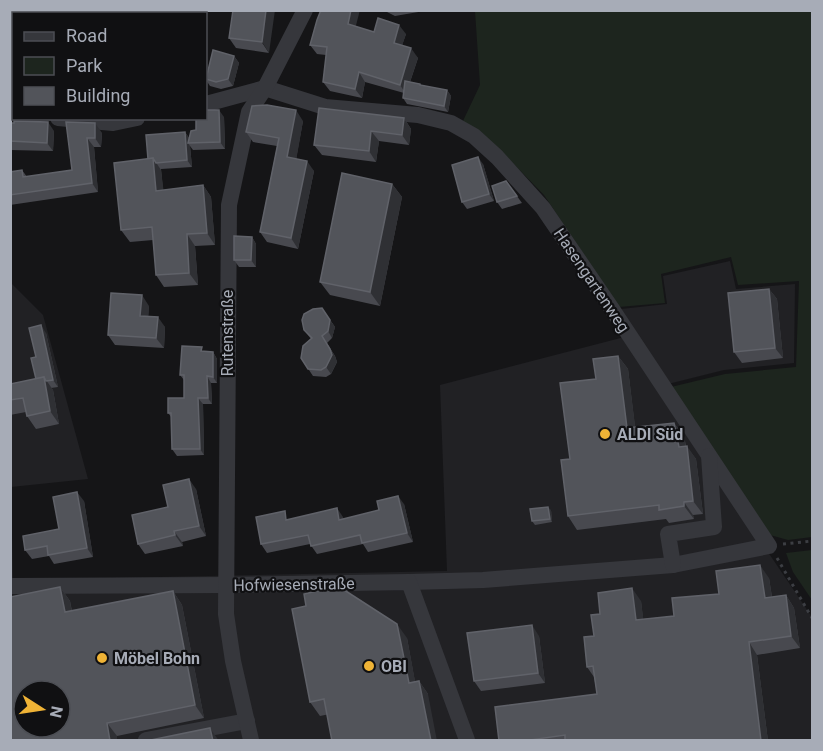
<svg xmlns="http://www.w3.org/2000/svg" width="823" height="751" viewBox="0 0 823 751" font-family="Roboto,sans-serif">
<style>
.built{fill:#212124;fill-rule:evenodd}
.green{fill:#1d251e}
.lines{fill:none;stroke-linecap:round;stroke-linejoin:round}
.path{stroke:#3c3e43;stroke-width:3;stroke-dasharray:3 4.5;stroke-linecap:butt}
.minor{stroke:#36373c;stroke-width:16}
.wall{fill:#48494f}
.shaded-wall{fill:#2f3034}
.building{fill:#52545a;stroke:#606269;stroke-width:1.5;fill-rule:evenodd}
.poi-dot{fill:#efb336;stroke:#101012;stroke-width:2}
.labels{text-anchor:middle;stroke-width:4.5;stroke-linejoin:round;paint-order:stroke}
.street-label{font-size:16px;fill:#a7acb7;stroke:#101012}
.poi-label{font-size:16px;font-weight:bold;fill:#a7acb7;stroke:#101012;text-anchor:start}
</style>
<rect width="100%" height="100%" fill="#151517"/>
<path class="built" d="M730,261l6,28 59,-5 -1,79 -70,7 -68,17 156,230v123h-801l-1,-458 33,33 45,164 -77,8 2,93 434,-9 -7,-186 196,-51 -15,-25 46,-5 -4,-28zM24,691h36v36h-36z"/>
<g class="green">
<path d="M475,11h337v526l-24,3 -18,-5 -99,-148 54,-13 71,-7 3,-86 -61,4 -7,-28 -70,17 4,29 -46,4 -75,-112 -49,-50 -33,-22 18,-38z"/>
<path d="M812,550v50l-19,-28 -7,-19z"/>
</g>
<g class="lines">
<g class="path">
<path d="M783,544l29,-3"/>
<path d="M777,558l35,60"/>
</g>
<g class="minor">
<path d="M265,88l60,19 93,8 33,8 23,13 23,21 46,51 69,101 157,237 -96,19 -190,15 -74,2"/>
<path d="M10,100l4,2"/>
<path d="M206,104l59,-16"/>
<path d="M58,118l55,5 24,-5"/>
<path d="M673,565l-5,-31 46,-7 -5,-71"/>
<path d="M10,586l215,-1 184,-3 58,158"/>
<path d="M146,740l101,-19"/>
<path d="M251,740l-18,-79 -7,-47 3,-409 20,-93 16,-24 40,-78"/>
</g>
</g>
<g class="wall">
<path d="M10,10h16l1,4h-13v61l-4,1z"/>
<path d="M383,10h47l-35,6z"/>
<path d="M241,11l28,42 -33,-5 -7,-10z"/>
<path d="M356,27l18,5 32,2 -4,11 16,13 -8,24 10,2 2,2 25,4 4,6 -3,16 -41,-8 -4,-6 1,-5 -39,-11 -3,16 -32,-7 -7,-9 3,-27 -9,-1 -7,-9z"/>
<path d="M234,56l5,7 -6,23 -12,3 -11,-3 -4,-6v-3z"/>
<path d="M224,117l1,32 -32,1 -3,-4 2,21 -31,2 2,21 40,-5 8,12 4,48 -20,1 3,39 -34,2 -8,-12 -3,-35 -23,2 -9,-12 27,-71 37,-27 4,6 7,-8z"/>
<path d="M404,118l7,11 -2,16 -30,-4 -3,21 -54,-7 -8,-10z"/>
<path d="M303,121l-7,38 18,12 -16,78 -31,-7 -7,-10 17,-86 -24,-4 -7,-10z"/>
<path d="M66,122l36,11 -1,14h-7l4,45 -88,13v-33l12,-2 5,7 45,-7z"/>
<path d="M10,123l44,8 -1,20 -43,-1z"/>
<path d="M483,164l11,37 -27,8 -5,-7z"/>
<path d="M506,181l16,22 -20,6 -5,-7z"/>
<path d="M392,184l10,13 -22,109 -50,-11 -10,-13z"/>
<path d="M252,237l4,7v23h-17l-5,-7z"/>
<path d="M769,289l8,10 6,59 -41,5 -8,-11z"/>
<path d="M149,306l-1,10 17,11 -1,21 -49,-3 -7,-10z"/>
<path d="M322,308l13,19 -3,11 -5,5 8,13 2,6 -6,12 -5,3 -13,-1 -12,-18 10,-19 -7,-9z"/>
<path d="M46,333l12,54 -7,1 2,2 6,34 -23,5 -9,-13 -1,-4 -16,3v-31l26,-5v-22z"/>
<path d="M205,352h8l4,7v24h-6l1,21h-9l1,51 -27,1 -5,-7v-31l-4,-5 16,-15v-18l-4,-5z"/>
<path d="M618,356l10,13 7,58 39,-4 10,13 2,10 10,13 7,55 -10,1 1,4 -25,4 -3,-4 -89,11 -9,-14 2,-57 26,-80z"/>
<path d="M196,489l10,47 -24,6 1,4 -38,8 -7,-10 30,-37z"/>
<path d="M84,501l9,56 -39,7 -5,-8 -17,3 -7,-9 34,-21z"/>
<path d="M404,504l9,38 -45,10 -5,-8 -46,10 -7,-10 -43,9 -6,-9 29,-25 53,-2v2z"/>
<path d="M551,510l1,12 -17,3 -3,-4z"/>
<path d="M769,578l3,19 14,-2 8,13 6,40 -43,7 11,86h-269l98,-47 -3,-17 -7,-10 7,-31 6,-22 41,-13 2,18 31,-3 45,-22z"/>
<path d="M60,587l10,14 2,10 101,-20 9,14 22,113 -87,18 -107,5z"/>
<path d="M539,636l6,47 -64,8 -7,-10z"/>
<path d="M407,638l8,44 4,-1 9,13 -108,22 -10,-14z"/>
</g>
<g class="shaded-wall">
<path d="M266,10h9l-6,43 -7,-11z"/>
<path d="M351,10h9l-6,23 -6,-9z"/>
<path d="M399,25l7,9 -6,18 -6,-9z"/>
<path d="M411,48l7,10 -12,36 -6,-9z"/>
<path d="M234,56l5,7 -6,23 -5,-7z"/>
<path d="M359,72l6,10 -3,16 -7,-9z"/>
<path d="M447,90l4,6 -3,16 -4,-6z"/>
<path d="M219,110l5,7 1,32 -5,-7z"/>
<path d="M296,110l7,11 -8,46 -8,-10z"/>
<path d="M404,118l7,11 -2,16 -7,-10z"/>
<path d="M48,122l6,9 -1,20 -6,-8z"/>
<path d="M95,123l7,10 -1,14 -6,-9z"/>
<path d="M371,131l8,10 -3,21 -7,-11z"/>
<path d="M185,132l4,6 -1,5 2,3 2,21 -5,-7z"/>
<path d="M87,138l7,9 4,45 -6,-9z"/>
<path d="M478,157l5,7 11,37 -5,-7z"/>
<path d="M153,158l8,12 4,32 -9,-11z"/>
<path d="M307,161l7,10 -16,78 -7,-11z"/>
<path d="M392,184l10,13 -22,109 -10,-14z"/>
<path d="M203,185l8,12 4,48 -8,-12z"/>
<path d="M187,234l8,12 3,39 -9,-12z"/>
<path d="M252,237l4,7v23l-5,-7z"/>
<path d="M769,289l8,10 6,59 -8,-10z"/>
<path d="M142,295l7,11 -1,20 -8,-10z"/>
<path d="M158,317l7,10 -1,21 -8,-10z"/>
<path d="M330,320l5,7 -3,11 -4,-7z"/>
<path d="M41,325l5,8 12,54 -5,-7z"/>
<path d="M330,349l5,7 2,6 -6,12 -5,-7z"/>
<path d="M213,352l4,7v24l-4,-6z"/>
<path d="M618,356l10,13 9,73 -10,-14z"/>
<path d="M207,376l4,7 1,21 -4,-6z"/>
<path d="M44,377l9,13 6,34 -9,-13z"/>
<path d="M198,398l5,6 1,51 -4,-6z"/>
<path d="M674,423l10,13 4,24 -1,-14 9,13 7,55 -10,-13 -14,-54z"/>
<path d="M189,479l7,10 10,47 -7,-10z"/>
<path d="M77,492l7,9 9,56 -6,-9z"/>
<path d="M398,496l6,8 9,38 -6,-9z"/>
<path d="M684,502l9,13 1,4 -10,-13z"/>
<path d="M548,507l3,3 1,12 -2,-3z"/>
<path d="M337,508l6,9 2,11 -6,-8z"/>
<path d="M174,531l8,11 1,4 -8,-11z"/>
<path d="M760,565l9,13 5,33 -9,-13z"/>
<path d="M60,587l10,14 4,25 -9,-14z"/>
<path d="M632,588l9,13 4,31 -9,-12z"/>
<path d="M173,591l9,14 22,113 -9,-13z"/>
<path d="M786,595l8,13 6,40 -9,-12z"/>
<path d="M397,624l10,14 11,59 -9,-14z"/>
<path d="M532,625l7,11 6,47 -7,-10z"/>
<path d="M749,642l8,13 11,86h-7z"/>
<path d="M419,681l9,13 9,47h-6z"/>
<path d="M107,723l10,13v5h-7z"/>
<path d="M210,728l9,13h-6z"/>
</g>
<g class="building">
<path d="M10,10h13l1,4h-10v51l-4,1z"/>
<path d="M104,10h35l1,4h-35z"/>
<path d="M233,10l8,1v-1h25l-4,32 -33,-4z"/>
<path d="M321,10h30l-3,14 26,8 4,-14 21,7 -5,18 17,5 -11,37 -41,-13 -4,17 -32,-7 4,-35 -17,-2 7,-25z"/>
<path d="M213,50l21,6 -6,23 -12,3 -10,-3z"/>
<path d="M405,81l15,3v1l27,5 -3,16 -41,-8z"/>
<path d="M267,105l29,5 -9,47 20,4 -16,77 -31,-6 19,-94 -33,-6 6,-26z"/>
<path d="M319,108l85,10 -2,17 -31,-4 -2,20 -55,-6z"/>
<path d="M206,110h13l1,32 -32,1 3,-12 5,-1v-12h10z"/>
<path d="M14,121l34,1 -1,21 -37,-2v-18h4z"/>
<path d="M66,122l29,1v15h-8l5,45 -82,12v-23l12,-2 1,7 49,-7z"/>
<path d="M185,132l2,28 -31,3 -3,-5 -5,1 -2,-24z"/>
<path d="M478,157l11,37 -27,8 -10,-37z"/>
<path d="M153,158l3,33 47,-6 4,48 -20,1 2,39 -33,2 -4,-48 -31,3 -7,-67z"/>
<path d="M342,173l50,11 -22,108 -50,-10z"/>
<path d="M506,181l11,15 -20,6 -5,-16z"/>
<path d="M234,236l18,1 -1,23h-17z"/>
<path d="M769,289l6,59 -41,4 -6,-59z"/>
<path d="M111,293l31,2 -2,21 18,1 -2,21 -48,-3z"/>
<path d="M322,308l8,12 -2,11 -6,5 8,13 2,6 -6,12 -5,3 -13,-1 -7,-11 2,-12 9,-8 -8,-8 -2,-10 2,-6 9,-5z"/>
<path d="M41,325l12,55 -7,1 -2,-4 -8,2 -5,-21 5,-1 -7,-29z"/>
<path d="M182,346l20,1 -1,4 12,1v25l-6,-1 1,22h-10l2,51h-28l-1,-36h-3v-15h16v-23h-4z"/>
<path d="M618,356l9,72 47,-5 5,24 8,-1 6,55 -9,1v4l-25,4v-5l-91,11 -7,-56 9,-1 -10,-76 36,-4 -3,-20z"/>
<path d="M44,377l6,34 -23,5 -4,-18 -13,2v-16z"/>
<path d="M189,479l10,47 -25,5 1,4 -37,9 -6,-29 36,-8 -5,-22z"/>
<path d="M77,492l10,56 -39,7 -1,-9 -22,4 -2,-14 36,-7 -6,-32z"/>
<path d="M398,496l9,37 -45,10 -2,-8 -49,11 -3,-11 -47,9 -5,-27 29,-6 1,9 51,-12 2,12 40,-10 -2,-9z"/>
<path d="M548,507l2,12 -18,2 -2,-12z"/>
<path d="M760,565l5,33 21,-3 5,41 -42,6 12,99h-196v-6l-42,6h-24l-4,-34 102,-13 -4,-28 -6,1 -3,-30 10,-1 -3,-21 9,-1 -2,-21 34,-5 4,32 38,-4 -2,-18 47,-4 -3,-23z"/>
<path d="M338,586l59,38 12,59 10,-2 12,60h-99l-8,-42 -14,3 -18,-93 14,-3 -2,-12z"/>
<path d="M60,587l5,25 108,-21 22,114 -88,18 3,18h-100v-144zM24,691h36v36h-36z"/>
<path d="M532,625l6,48 -64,8 -7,-48z"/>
<path d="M210,728l3,13h-67z"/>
</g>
<g class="poi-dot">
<circle cx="605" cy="434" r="6"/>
<circle cx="102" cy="658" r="6"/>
<circle cx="369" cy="666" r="6"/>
</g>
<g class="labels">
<g class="street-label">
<text transform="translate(592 280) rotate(56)" y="6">Hasengartenweg</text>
<text transform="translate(227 333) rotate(-90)" y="6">Rutenstraße</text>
<text transform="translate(294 584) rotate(-1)" y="6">Hofwiesenstraße</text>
</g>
<g class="poi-label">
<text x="617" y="440">ALDI Süd</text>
<text x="114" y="664">Möbel Bohn</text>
<text x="381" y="672">OBI</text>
</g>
</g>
<rect width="823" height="751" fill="none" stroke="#a7acb7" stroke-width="24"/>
<rect x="12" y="12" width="195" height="108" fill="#101012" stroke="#4c4e54" stroke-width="1.5"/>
<rect x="24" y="32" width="30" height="9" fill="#36373c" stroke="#4c4e54" stroke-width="1.5"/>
<text x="66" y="42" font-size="18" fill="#a7acb7">Road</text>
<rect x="24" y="57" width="30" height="18" fill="#1d251e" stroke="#4c4e54" stroke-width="1.5"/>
<text x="66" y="72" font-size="18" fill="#a7acb7">Park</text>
<rect x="24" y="87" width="30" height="18" fill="#52545a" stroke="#4c4e54" stroke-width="1.5"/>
<text x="66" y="102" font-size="18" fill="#a7acb7">Building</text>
<g transform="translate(42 709) rotate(102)"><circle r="28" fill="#101012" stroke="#4c4e54" stroke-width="1.5"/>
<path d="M0-4.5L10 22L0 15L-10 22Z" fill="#efb336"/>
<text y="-9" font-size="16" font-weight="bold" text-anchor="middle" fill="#a7acb7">N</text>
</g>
</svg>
